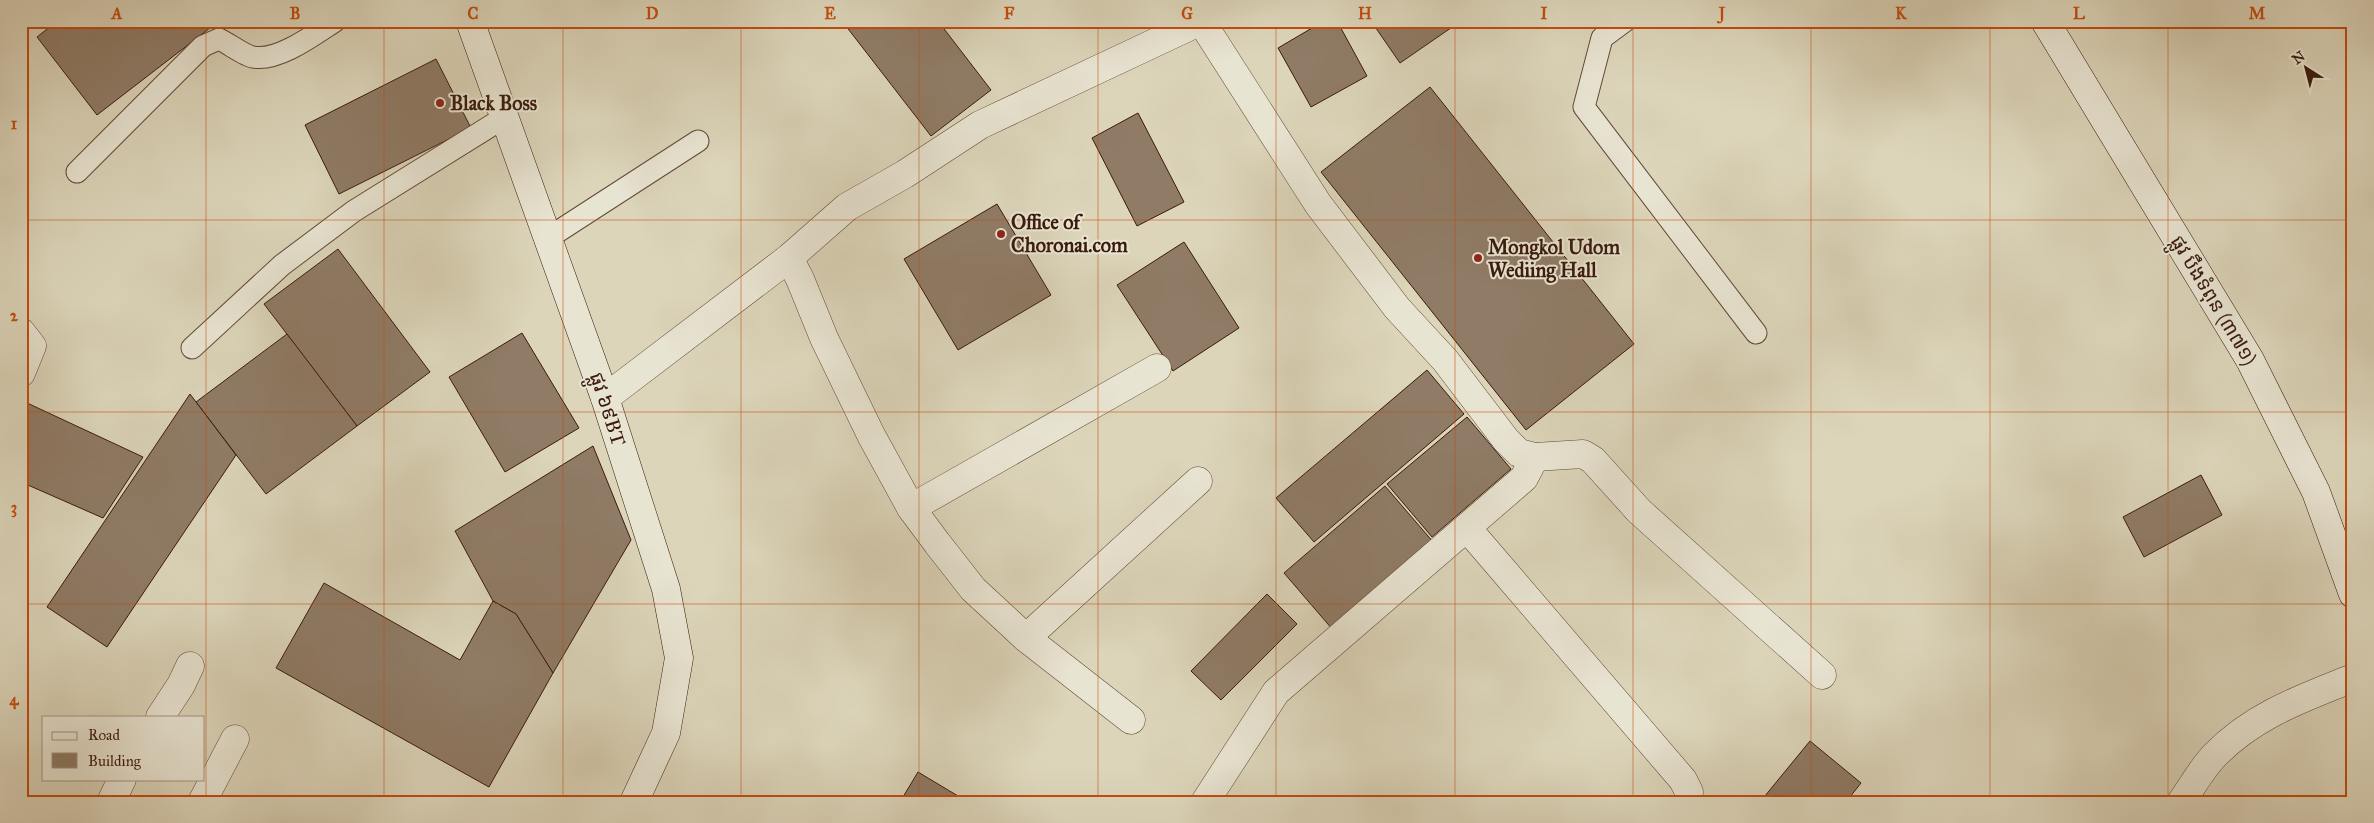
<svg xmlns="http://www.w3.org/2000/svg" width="2374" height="823" viewBox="0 0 2374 823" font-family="'IM FELL Great Primer','Noto Sans Khmer',serif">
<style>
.building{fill:#8f7b66;stroke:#3b1a0c}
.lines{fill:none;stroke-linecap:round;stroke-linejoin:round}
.lane-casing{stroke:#634938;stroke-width:23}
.street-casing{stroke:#634938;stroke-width:29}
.secondary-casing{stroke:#3b1a0c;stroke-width:29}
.lane{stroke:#e8e4d2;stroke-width:21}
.street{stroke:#e8e4d2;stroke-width:28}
.secondary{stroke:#e8e4d2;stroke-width:28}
.grid{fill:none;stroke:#c54c0c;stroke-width:1;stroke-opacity:0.55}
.poi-dot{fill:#8f2418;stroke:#e8e4d2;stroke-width:2}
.labels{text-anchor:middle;stroke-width:4;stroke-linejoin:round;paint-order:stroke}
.poi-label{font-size:20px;font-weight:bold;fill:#3b1a0c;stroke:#e8e4d2;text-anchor:start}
.street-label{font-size:20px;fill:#3b1a0c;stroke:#e8e4d2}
.neatline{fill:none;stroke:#c54c0c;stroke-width:2}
.grid-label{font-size:16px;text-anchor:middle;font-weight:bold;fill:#c54c0c}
</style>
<rect width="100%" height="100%" fill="#dcd5ba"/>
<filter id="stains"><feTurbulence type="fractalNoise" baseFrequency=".004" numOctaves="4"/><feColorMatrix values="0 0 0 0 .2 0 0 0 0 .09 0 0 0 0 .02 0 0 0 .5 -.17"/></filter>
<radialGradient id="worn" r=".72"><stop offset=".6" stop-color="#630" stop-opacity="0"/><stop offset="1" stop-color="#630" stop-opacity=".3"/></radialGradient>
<g class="building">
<path d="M57,21h162l-122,94 -60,-78z"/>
<path d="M842,21h96l53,69 -60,46z"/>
<path d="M1324,21h13l30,55 -56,31 -33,-59z"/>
<path d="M1371,21h90l-61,42z"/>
<path d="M436,59l35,69 -132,66 -34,-69z"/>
<path d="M1430,87l204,257 -108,86 -205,-258z"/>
<path d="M1138,113l46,89 -47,24 -45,-88z"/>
<path d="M997,204l54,91 -93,55 -54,-91z"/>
<path d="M1184,242l55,86 -66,43 -56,-86z"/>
<path d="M338,249l92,123 -73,54 -93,-122z"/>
<path d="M522,333l57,95 -74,44 -56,-95z"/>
<path d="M287,334l70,92 -91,68 -70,-92z"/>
<path d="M1427,370l37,44 -150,128 -38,-44z"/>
<path d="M190,394l46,61 -129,192 -60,-40z"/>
<path d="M25,402l118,55 -40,61 -82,-36v-73z"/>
<path d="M1467,417l44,52 -79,68 -45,-53z"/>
<path d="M593,446l38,94 -78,133 -37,-59 -23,-13 -38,-70z"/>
<path d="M2201,475l21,40 -78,42 -21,-40z"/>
<path d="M1385,486l49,57 -101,87 -49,-57z"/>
<path d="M324,583l136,77 33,-59 23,13 37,59 -64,114 -213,-119z"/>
<path d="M1267,594l30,30 -76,76 -30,-29z"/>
<path d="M1810,741l51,42 -15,19h-86z"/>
<path d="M918,772l50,30h-68z"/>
</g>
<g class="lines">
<defs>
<g id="lane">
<path d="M1625,21l-23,17 -18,69 172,226"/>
<path d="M77,172l126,-126 16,-7c9,4 26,17 34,18 25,5 62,-23 82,-36"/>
<path d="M548,238l150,-97"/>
<path d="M192,348l90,-83 72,-54 151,-94"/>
</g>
<g id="street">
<path d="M1201,21l117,183 79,104 48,52 61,80 13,13 16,4 48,-3 10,6 46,51 183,164"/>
<path d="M789,258l11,21 24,59 47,97 40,73 26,35 36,46 53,49 105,82"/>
<path d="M21,332l11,14 -11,27"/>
<path d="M605,398l184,-140 58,-51 58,-33 75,-49 221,-104"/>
<path d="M911,508l246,-140"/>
<path d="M1467,528l216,252 6,12 -1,10"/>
<path d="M1026,638l172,-157"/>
<path d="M160,717l21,-32 9,-19"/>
<path d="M111,802l11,-23"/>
<path d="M202,802l33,-63"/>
<path d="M1205,802l71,-110 248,-214 11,-21"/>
<path d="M2181,802c11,-15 21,-34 34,-47 39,-40 88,-57 138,-77"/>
</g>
<g id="secondary">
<path d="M470,21l135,377 61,191 13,69 -13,75 -32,69"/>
<path d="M2045,21l205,339 66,132 37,102"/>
</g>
</defs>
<use href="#lane" class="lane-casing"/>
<use href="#street" class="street-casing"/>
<use href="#secondary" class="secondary-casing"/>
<use href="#lane" class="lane"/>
<use href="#street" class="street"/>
<use href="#secondary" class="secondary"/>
</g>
<path class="grid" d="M206,21v781M384,21v781M563,21v781M741,21v781M919,21v781M1098,21v781M1276,21v781M1455,21v781M1633,21v781M1811,21v781M1990,21v781M2168,21v781M21,220h2332M21,412h2332M21,604h2332"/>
<g class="poi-dot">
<circle cx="440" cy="103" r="5"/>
<circle cx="1001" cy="234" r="5"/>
<circle cx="1478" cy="258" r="5"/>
</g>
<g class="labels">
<g class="poi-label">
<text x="450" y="110">Black Boss</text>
<text x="1011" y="229">Office of<tspan x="1011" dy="23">Choronai.com</tspan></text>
<text x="1488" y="254">Mongkol Udom<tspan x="1488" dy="23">Wediing Hall</tspan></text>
</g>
<g class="street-label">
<text transform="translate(2214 300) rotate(59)" y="7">ផ្លូវ បឹងទំពុន (៣៧១)</text>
<text transform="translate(608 409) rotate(72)" y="7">ផ្លូវ ៦៩BT</text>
</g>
</g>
<rect width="2374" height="823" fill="none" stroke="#dcd5ba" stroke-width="55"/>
<rect x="42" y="716" width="162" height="65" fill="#e8e4d2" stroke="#a39383"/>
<rect x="52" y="732" width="25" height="8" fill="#e8e4d2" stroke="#a39383"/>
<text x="88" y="740" font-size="15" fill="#3b1a0c">Road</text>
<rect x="52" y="753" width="25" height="15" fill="#8f7b66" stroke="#a39383"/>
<text x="88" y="766" font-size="15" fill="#3b1a0c">Building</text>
<g transform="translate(2306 68) rotate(324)" stroke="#e8e4d2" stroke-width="4" paint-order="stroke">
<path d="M0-4L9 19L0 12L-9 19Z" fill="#3b1a0c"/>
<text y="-8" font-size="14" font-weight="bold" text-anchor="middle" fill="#3b1a0c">N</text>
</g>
<rect x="28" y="28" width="2318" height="768" class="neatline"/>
<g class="grid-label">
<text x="117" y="19">A</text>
<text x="295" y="19">B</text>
<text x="473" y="19">C</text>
<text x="652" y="19">D</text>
<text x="830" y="19">E</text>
<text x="1009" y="19">F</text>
<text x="1187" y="19">G</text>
<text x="1365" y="19">H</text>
<text x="1544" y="19">I</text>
<text x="1722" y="19">J</text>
<text x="1901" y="19">K</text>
<text x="2079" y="19">L</text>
<text x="2257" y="19">M</text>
<text x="14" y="129">1</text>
<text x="14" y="321">2</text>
<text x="14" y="513">3</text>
<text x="14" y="705">4</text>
</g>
<rect width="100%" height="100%" filter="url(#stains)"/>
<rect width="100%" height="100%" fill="url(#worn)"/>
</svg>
